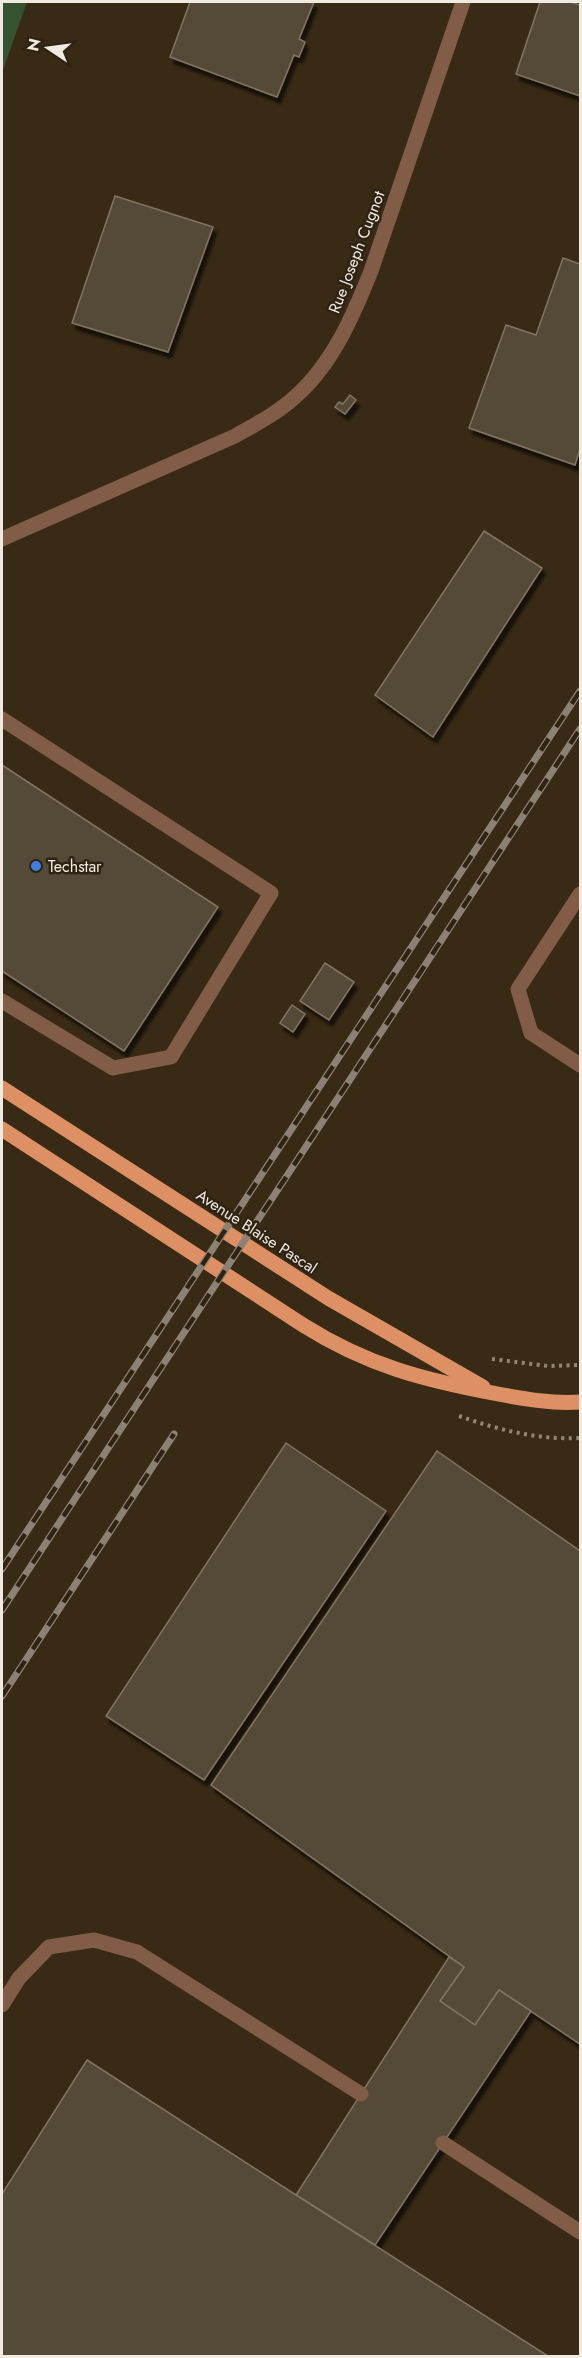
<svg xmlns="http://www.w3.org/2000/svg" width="582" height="2358" viewBox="0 0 582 2358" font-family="Jost,sans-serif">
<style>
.built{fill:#392a15}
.green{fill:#365330}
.building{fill:#554938;stroke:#817462;stroke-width:1.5;filter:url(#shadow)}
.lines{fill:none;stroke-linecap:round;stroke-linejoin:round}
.path{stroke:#90877a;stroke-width:4;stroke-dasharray:3 4.5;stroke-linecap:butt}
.service{stroke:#815c47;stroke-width:15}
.minor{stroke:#815c47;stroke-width:15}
.primary{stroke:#dd9063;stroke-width:15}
.rail-casing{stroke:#8b8275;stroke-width:7}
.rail{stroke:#2f2414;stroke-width:4.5;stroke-dasharray:14;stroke-linecap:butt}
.shop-dot{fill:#3f7fe0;stroke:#2f2414;stroke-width:2}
.labels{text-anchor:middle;stroke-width:5;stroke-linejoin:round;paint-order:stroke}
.street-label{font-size:16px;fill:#f1eae0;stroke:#2f2414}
.poi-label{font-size:16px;fill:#f1eae0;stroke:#2f2414;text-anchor:start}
</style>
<defs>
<filter id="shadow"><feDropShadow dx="3.5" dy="6" stdDeviation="1.5" flood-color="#0009"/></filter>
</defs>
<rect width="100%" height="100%" fill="#2f2414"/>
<path class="built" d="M27,2h553v2354h-578v-2283z"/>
<path class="green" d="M2,2h25l-25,71z"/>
<g class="building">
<path d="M190,2h124l-15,37 6,3 -6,15 -5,-2 -17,42 -107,-40z"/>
<path d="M540,2h30l10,3v91l-64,-22z"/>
<path d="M115,196l98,31 -45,125 -96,-29z"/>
<path d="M563,258l17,6v185l-5,16 -106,-37 37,-103 30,10z"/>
<path d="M350,395l6,5 -11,14 -10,-7 4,-5 4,2z"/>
<path d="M484,531l58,37 -109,169 -58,-42z"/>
<path d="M2,765l216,142 -94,144 -122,-80z"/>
<path d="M325,963l29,19 -25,38 -29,-19z"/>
<path d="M292,1005l13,9 -12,18 -13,-9z"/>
<path d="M286,1443l100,68 -182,269 -98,-64z"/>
<path d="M437,1451l143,100v493l-81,-54 -24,35 -35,-24 24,-34 -253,-182z"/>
<path d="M449,1957l15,10 -24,34 35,24 24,-35 32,21 -156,234 -79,-50z"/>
<path d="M87,2060l209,135 252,161h-546v-162z"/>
</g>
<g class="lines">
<g class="path">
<path d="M492,1359l56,7 32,-1"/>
<path d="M459,1416c40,14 79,24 121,22"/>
</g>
<g class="service">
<path d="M2,719l269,174 -100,164 -58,11 -111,-67"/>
<path d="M580,894l-62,95 13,44 49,32"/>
<path d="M2,2005l17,-27 30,-31 45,-7 43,12 224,142"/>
<path d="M443,2143l137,89"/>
</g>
<path class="minor" d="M2,539l233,-103c21,-12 43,-23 61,-40 37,-33 57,-80 75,-125l92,-269"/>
<g class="primary">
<path d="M2,1088l326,210 155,89"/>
<path d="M2,1129l301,196c65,41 121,55 195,69 27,5 55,10 82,8"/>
</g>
<defs>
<g id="rail">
<path d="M2,1569l578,-878"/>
<path d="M2,1610l578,-881"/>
<path d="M2,1696l172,-262"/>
</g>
</defs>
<use href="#rail" class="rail-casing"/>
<use href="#rail" class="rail"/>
</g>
<circle class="shop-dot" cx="36" cy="866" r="6"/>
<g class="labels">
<g class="street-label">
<text transform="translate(356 252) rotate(-69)" y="6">Rue Joseph Cugnot</text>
<text transform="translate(257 1231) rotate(33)" y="6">Avenue Blaise Pascal</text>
</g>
<g class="poi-label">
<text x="48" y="872">Techstar</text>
</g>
</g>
<rect width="582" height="2358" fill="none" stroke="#f1eae0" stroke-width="6"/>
<g transform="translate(48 48) rotate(283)" stroke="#2f2414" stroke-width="4.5" paint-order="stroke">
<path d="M0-4.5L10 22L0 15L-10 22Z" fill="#f1eae0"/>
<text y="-9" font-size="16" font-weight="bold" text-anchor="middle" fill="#f1eae0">N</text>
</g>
</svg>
